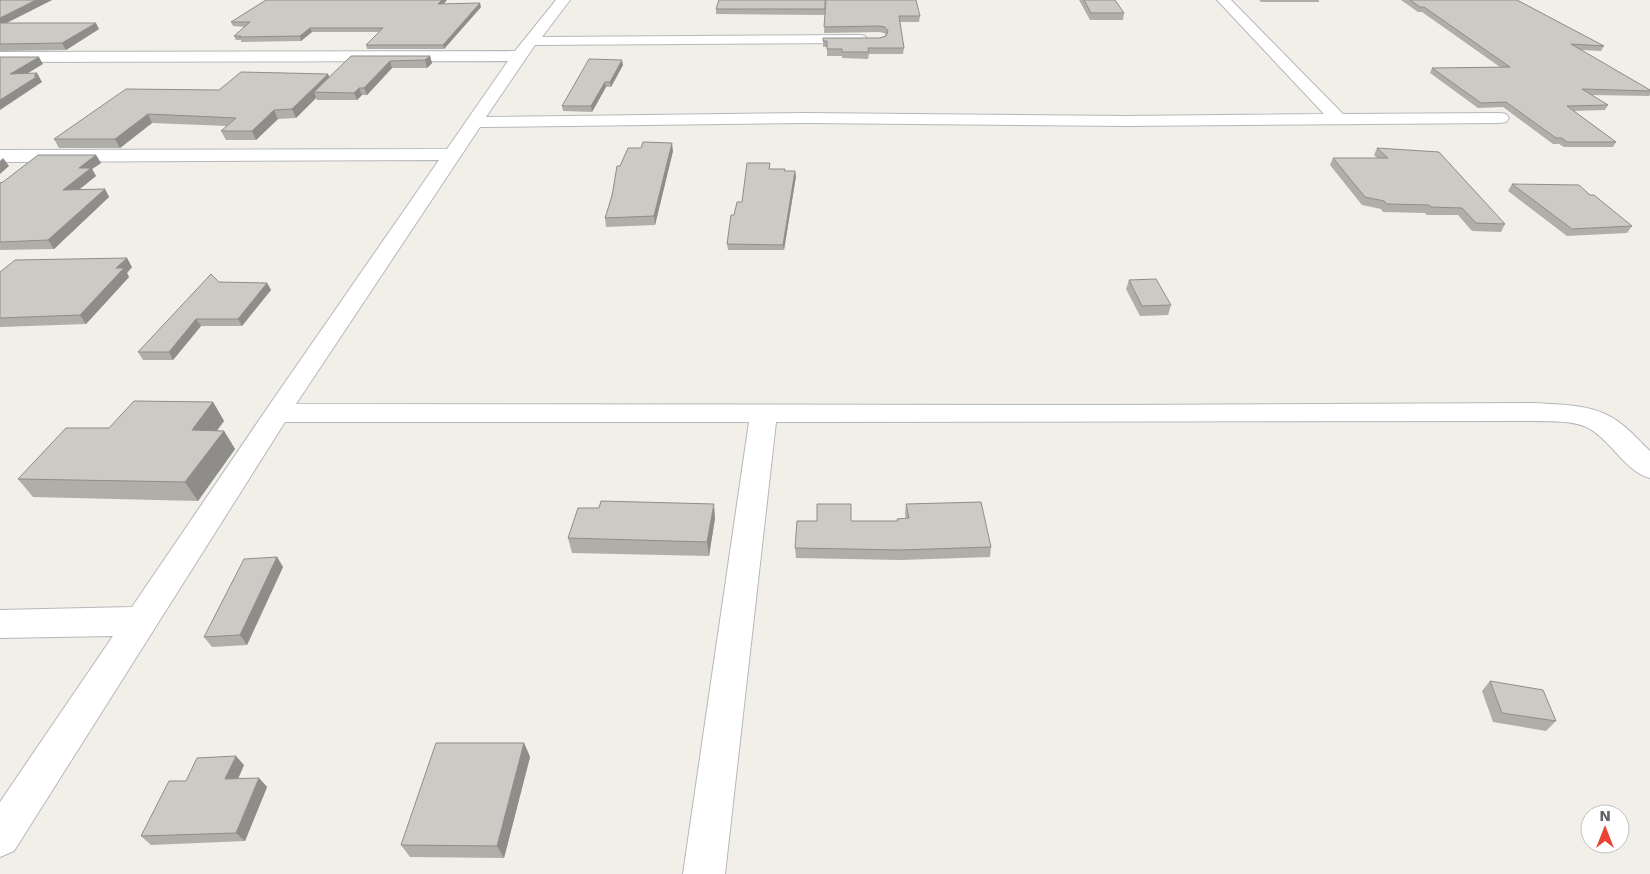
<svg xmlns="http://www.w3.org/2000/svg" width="1650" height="874" viewBox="0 0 1650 874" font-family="'DejaVu Sans',sans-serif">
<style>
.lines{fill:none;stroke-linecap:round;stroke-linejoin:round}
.street-casing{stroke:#b5b8bc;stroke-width:2}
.street{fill:#fff;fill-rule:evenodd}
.wall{fill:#afaea9}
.shaded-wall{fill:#8f8d8a}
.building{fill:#cccac5;stroke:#8f8d8a}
</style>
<rect width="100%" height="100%" fill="#f1efe8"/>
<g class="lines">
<defs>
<path id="street" d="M556,0h14l-28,37 318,-2 5,1 2,3 -2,3 -5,1 -325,2 -49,72 320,-4 320,3 198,-2 -107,-114h14l112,114 157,-1 6,1 3,4 -3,4 -6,1 -374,3 -320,-3 -326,4 -184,277 815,1 425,-2c24,2 51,1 73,13 16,8 28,23 41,35v27c-25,-7 -38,-36 -60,-49 -15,-9 -37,-7 -54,-8l-760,1 -51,452h-42l66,-452h-464l-271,429 -14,6v-55l113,-166 -113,2v-28l132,-3 136,-200 171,-247 -439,2v-12l447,-1 61,-88 -508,1v-10l515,-1z"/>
</defs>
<use href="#street" class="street-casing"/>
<use href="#street" class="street"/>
</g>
<g class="wall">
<path d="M0,0h52l-45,23 92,6 -33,21 -66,1z"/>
<path d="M266,0h181l-3,4 37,3 -37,42h-77l-1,-4 13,-13h-67l-11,9 -60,1v-2h-5l-2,-4 11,-9 -12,-1 -2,-4z"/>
<path d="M825,0v13l95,3 -1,6h-19l4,26 -1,6h-34l-1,5 -26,-1v-2h-15v-9h-4v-9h57l6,-3 -2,-2 -5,-1 -55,1 1,-18 -109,-1v-5z"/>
<path d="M1079,0h36l9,13 -1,7h-33z"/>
<path d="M1259,0h60v2h-58z"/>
<path d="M1401,0h116l87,46 -3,5 -20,-1 69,40v4l-1,2 -58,-1 17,10 -3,5 -31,1 42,31 -3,5h-49l-5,-3h-6l-50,-37 -25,1 -48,-35 2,-5 68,-1 -78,-55h-4z"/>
<path d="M351,56h79l2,7 -5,5h-35l-25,27h-5l-5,5h-40l-1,-2 -20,20 -18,1 -22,21h-30l-5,-9 6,-5 -75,-3 -32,25h-61l-5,-9 165,-49 111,-13z"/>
<path d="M623,65l-12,22h-5l-14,25 -29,-1 -1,-5z"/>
<path d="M1377,148l128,76 -4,8 -29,-1 -14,-16h-31l-2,-2 -42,-1 -2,-3 -19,-4 -32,-40 3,-7h44l-3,-3z"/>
<path d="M673,151l-18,74 -49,2 -1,-9 15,-52z"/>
<path d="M96,155l5,8 -9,6 4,7 -17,14 26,-1 4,8 -55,52 -54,1v-67z"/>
<path d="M770,169h15v2l11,5 -12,74h-56l-1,-6 7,-29 8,-13z"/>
<path d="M1512,184l78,11 42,31 -5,7 -60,3 -59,-45z"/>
<path d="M132,267l-5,6 2,4 -43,47 -86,3v-55z"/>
<path d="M1129,280l42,25 -3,10 -28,1 -14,-27z"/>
<path d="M219,282l48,1 4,7 -29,36h-41l-28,34h-30l-5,-8z"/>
<path d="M213,402l11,19 -7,10h7l11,18 -37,52 -165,-4 -15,-18 91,-51z"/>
<path d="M906,504l85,43 -1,10 -89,3 -105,-2 -1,-10 22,-27h80l9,-2 -1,-5z"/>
<path d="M715,518l-6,38 -137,-3 -4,-15z"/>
<path d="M277,557l6,10 -36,78 -35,2 -8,-10z"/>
<path d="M1490,681l66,40 -10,10 -53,-9 -11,-31z"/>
<path d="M524,743l6,14 -26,101 -94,-1 -9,-12z"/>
<path d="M244,765l-6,14 21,-1 8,9 -22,54 -94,4 -10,-9 45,-55z"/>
</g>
<g class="shaded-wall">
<path d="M36,0h16l-52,26v-8z"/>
<path d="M442,0h5l-8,8 -1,-4z"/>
<path d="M480,3l1,4 -37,42 -1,-4z"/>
<path d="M96,23l3,6 -33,21 -4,-7z"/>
<path d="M310,28l2,4 -11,9 -1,-5z"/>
<path d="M430,56l2,7 -5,5 -2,-8z"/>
<path d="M39,57l4,7 -28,17 -5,-7z"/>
<path d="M622,60l1,5 -12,22 -1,-5z"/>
<path d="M390,61l2,7 -25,27 -3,-7z"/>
<path d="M37,73l5,9 -42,28v-10z"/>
<path d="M328,74l4,8 -18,10 2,6 -20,20 -4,-9z"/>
<path d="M605,82l1,5 -14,25 -1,-6z"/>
<path d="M359,88l3,7 -5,5 -3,-7z"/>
<path d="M274,110l4,9 -22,21 -4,-9z"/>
<path d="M148,114l4,9 -32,25 -5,-9z"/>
<path d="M672,143l1,8 -18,74 -1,-9z"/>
<path d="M96,155l5,8 -9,6 4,7 -28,22 -5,-8 16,-22z"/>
<path d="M3,158l6,8 -9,8v-13z"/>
<path d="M795,171l1,5 -12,74 -1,-5z"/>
<path d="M105,189l4,8 -55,52 -6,-9z"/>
<path d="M127,258l5,9 -5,6 2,4 -43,47 -6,-9 36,-47z"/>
<path d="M267,283l4,7 -29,36 -4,-7z"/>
<path d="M196,319l5,7 -28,34 -4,-8z"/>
<path d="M213,402l11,19 -21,27 -11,-18z"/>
<path d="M224,431l11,18 -37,52 -13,-19z"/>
<path d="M714,504l1,14 -6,38 -2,-14z"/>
<path d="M277,557l6,10 -36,78 -7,-10z"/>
<path d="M524,743l6,14 -26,101 -7,-12z"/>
<path d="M236,756l8,9 -10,23 -9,-9z"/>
<path d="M259,778l8,9 -22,54 -9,-8z"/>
</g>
<g class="building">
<path d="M0,0h36l-36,18z"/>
<path d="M266,0h176l-4,4 42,-1 -37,42h-77l17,-17h-73l-10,8 -61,1 2,-1h-7l16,-14h-19z"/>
<path d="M719,0h106v9h-109z"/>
<path d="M826,0h90l4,16h-21l5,32h-36l1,4h-27v-3h-15v-8h-4v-3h57l6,-2 2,-5 -3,-4 -6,-1 -55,1z"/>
<path d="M1084,0h31l9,13h-33z"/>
<path d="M1410,0h107l87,46 -33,-2 79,46v1l-68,-2 26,16 -41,1 49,36h-49l-5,-4h-6l-50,-36 -25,1 -49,-35 78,-1 -86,-60h-4z"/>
<path d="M0,23h96l-34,20 -62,1z"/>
<path d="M351,56h79l-5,4 -35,1 -26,27h-5l-5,5 -40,-1z"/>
<path d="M0,57h39l-29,17 27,-1 -3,3h4l-38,24z"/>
<path d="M589,59l33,1 -12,22h-5l-14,24h-29z"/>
<path d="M241,72l87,2 -36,35 -18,1 -22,21h-31l15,-13 -88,-4 -33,25h-61l72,-50 93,1z"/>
<path d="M643,142l29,1 -18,73 -49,2 7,-22 5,-30h3l8,-18h13z"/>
<path d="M1377,148l62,4 66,72 -29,-1 -14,-15 -31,-1 -2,-2 -42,-1 -3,-3 -19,-4 -32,-39h55z"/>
<path d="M38,155h58l-17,13h12l-28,22 42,-1 -57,51 -48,2v-59l3,-1z"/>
<path d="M747,163h23l-1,6h16l-1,2h11l-12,74 -56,-1 4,-29h3l3,-13h5z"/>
<path d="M1512,184l67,1 11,10h4l38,31 -60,3z"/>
<path d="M127,258l-11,10h8l-44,47 -80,3v-46l15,-12z"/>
<path d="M211,274l8,8 48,1 -29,36h-42l-27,33h-31z"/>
<path d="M1156,279l15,26 -29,1 -13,-26z"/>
<path d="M134,401l79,1 -21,28 32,1 -39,51 -167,-3 48,-51h43z"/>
<path d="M601,501l113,3 -7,38 -139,-4 10,-30h21z"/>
<path d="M981,502l10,45 -90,3 -106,-2 2,-27h20v-17h34v17h47l-1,-2 12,-1 -3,-14z"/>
<path d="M277,557l-37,78 -36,2 40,-78z"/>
<path d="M1490,681l53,9 13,31 -54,-8z"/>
<path d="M436,743h88l-27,103 -96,-1z"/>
<path d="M236,756l-11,23 34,-1 -23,55 -95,3 28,-55h17l11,-23z"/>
</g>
<g transform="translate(1605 829)"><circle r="24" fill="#ffffff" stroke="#bfc1c3"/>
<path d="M0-4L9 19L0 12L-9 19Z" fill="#ea4335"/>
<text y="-8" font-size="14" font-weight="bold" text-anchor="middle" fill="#5f6368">N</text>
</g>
</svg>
